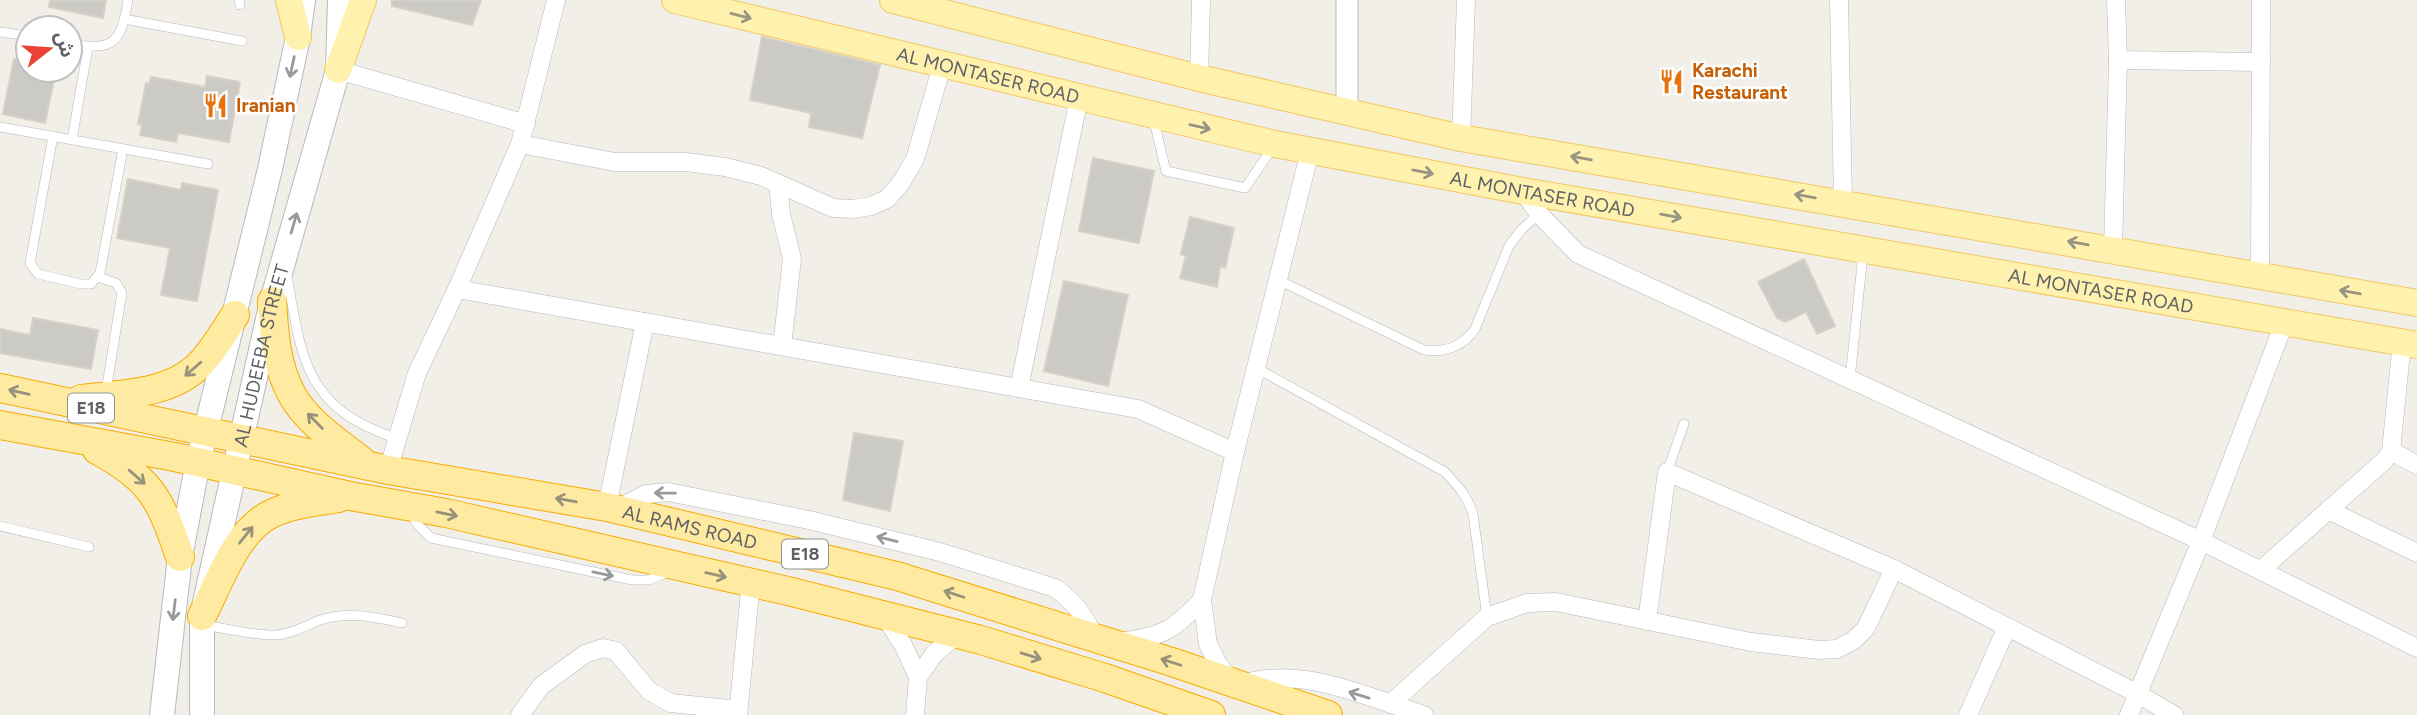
<svg xmlns="http://www.w3.org/2000/svg" width="2417" height="715" viewBox="0 0 2417 715" font-family="Figtree,'Noto Sans Arabic',sans-serif">
<style>
.building{fill:#cccac5;stroke:#d6d1c6;stroke-width:2}
.lines{fill:none;stroke-linecap:round;stroke-linejoin:round}
.service-casing{stroke:#b5b8bc;stroke-width:10}
.minor-casing{stroke:#b5b8bc;stroke-width:19}
.tertiary-casing{stroke:#b5b8bc;stroke-width:23}
.secondary-casing{stroke:#b6babf;stroke-width:26}
.primary-casing{stroke:#f2c960;stroke-width:28}
.trunk-casing{stroke:#f9ab00;stroke-width:30}
.service{stroke:#fff;stroke-width:9}
.minor{stroke:#fff;stroke-width:18}
.tertiary{stroke:#fff;stroke-width:21}
.secondary{stroke:#fff;stroke-width:24}
.primary{stroke:#fff2af;stroke-width:26}
.trunk{stroke:#feeaa1;stroke-width:28}
.oneway{stroke:#979581}
.oneway2{stroke:#979a9d}
.oneway3{stroke:#97927c}
.labels{text-anchor:middle;stroke-width:5;stroke-linejoin:round;paint-order:stroke}
.shield{fill:#fff;stroke:#8f9295;stroke-width:2}
.shield-label{font-size:18px;font-weight:bold;fill:#5f6368}
.food-label{font-size:19px;font-weight:bold;fill:#c56008;stroke:#fff;text-anchor:start}
.street-label{font-size:19px;fill:#5f6368;stroke:#fff}
</style>
<rect width="100%" height="100%" fill="#f1efe8"/>
<g class="building">
<path d="M50,0h56l-3,18 -54,-11z"/>
<path d="M392,0h89l-9,25 -80,-19z"/>
<path d="M762,37l118,28 -18,73 -53,-11 2,-14 -61,-13z"/>
<path d="M14,59l14,3v8h28l-11,53 -42,-9z"/>
<path d="M207,76l33,6 -11,60 -51,-9 -2,9 -36,-7 2,-10 -4,-1 8,-41 3,1 2,-7 54,10z"/>
<path d="M1093,158l61,13 -15,72 -60,-12z"/>
<path d="M128,179l53,11 1,-7 36,7 -21,111 -36,-6 9,-47 -53,-10z"/>
<path d="M1190,217l44,11 -9,40 -5,-2 -3,21 -37,-9 6,-22 -5,-2z"/>
<path d="M1804,259l31,67 -18,8 -11,-22 -21,10 -8,-4 -19,-36z"/>
<path d="M1064,281l64,14 -20,91 -64,-15z"/>
<path d="M33,318l65,12 -7,39 -91,-16v-24l30,6z"/>
<path d="M854,433l49,8 -13,70 -47,-11z"/>
</g>
<g class="lines">
<defs>
<g id="service">
<path d="M239,0l1,5"/>
<path d="M124,19l118,22"/>
<path d="M0,32l28,4"/>
<path d="M70,44c45,7 51,-1 58,-44"/>
<path d="M1153,117l13,54 79,17 28,-41"/>
<path d="M0,127l208,37"/>
<path d="M53,136l-23,127 8,11 43,10h10l9,-11 23,-124"/>
<path d="M72,140l16,-93"/>
<path d="M98,277l18,6 6,10 -16,98"/>
<path d="M287,277c12,59 13,116 75,147 11,6 23,10 35,15"/>
<path d="M1278,280l146,70c21,3 38,-3 51,-21l34,-83 12,-16 18,-16"/>
<path d="M1256,368l189,104c12,13 23,25 28,42l14,103"/>
<path d="M1850,379l13,-125"/>
<path d="M1667,472l17,-48"/>
<path d="M410,511l7,13 14,14 201,42h17l21,-9"/>
<path d="M0,526l89,21"/>
<path d="M202,625c23,3 48,10 71,10 17,0 32,-9 47,-15 28,-9 54,-3 82,3"/>
</g>
<g id="minor">
<path d="M1839,0l4,202"/>
<path d="M2118,60l143,2"/>
<path d="M338,70l188,54"/>
<path d="M1199,78l2,-78"/>
<path d="M1461,138l5,-138"/>
<path d="M520,144l95,18h71l39,5 36,9 72,32 20,1 18,-3 16,-7 14,-16 14,-24 27,-93"/>
<path d="M778,183l3,31 11,45 -10,87"/>
<path d="M1523,191l16,23 39,40 623,287 216,107"/>
<path d="M2113,249l5,-189 -2,-60"/>
<path d="M2260,276l1,-276"/>
<path d="M457,289l681,120 97,43"/>
<path d="M1019,388l60,-290"/>
<path d="M2391,451l26,14"/>
<path d="M388,470l29,-97 40,-84 63,-145 36,-144"/>
<path d="M607,507l38,-185"/>
<path d="M617,509l29,-15 22,-2 141,28 131,32 115,36c19,13 31,28 39,50"/>
<path d="M2328,510l89,43"/>
<path d="M2261,570l124,-110 6,-9 11,-109"/>
<path d="M884,615l19,30 15,32 -3,38"/>
<path d="M1647,621l20,-149 227,97 244,125 36,21"/>
<path d="M1121,642c44,-7 51,-11 81,-42"/>
<path d="M918,677l17,-24 23,-19"/>
<path d="M1231,681l-13,-17 -10,-20 -6,-44 33,-148 75,-301"/>
<path d="M1242,684c61,-19 124,13 182,31"/>
<path d="M1390,704l97,-87 40,-14 29,-1 195,40 68,8 18,-1 17,-9 12,-12 28,-59"/>
<path d="M520,715l21,-29 44,-32 18,-6 13,3 33,40 22,12 67,7"/>
<path d="M738,715l13,-133"/>
<path d="M1968,715l39,-88"/>
<path d="M2129,715l72,-174 84,-220"/>
</g>
<path id="tertiary" d="M1347,0v112"/>
<g id="secondary">
<path d="M162,715l18,-158 18,-95 72,-293 28,-132 5,-37"/>
<path id="s1" d="M202,715v-99l70,-315 66,-231 2,-70"/>
</g>
<g id="primary">
<path d="M289,0l9,37"/>
<path id="s2" d="M675,0l600,144 248,47 894,154"/>
<path d="M893,0l306,78 262,60 956,165"/>
<path d="M338,70l25,-70"/>
</g>
<g id="trunk">
<path d="M272,301c2,31 4,65 20,94 15,27 46,47 70,66"/>
<path id="s3" d="M0,388l388,82 219,37 290,69 275,86 156,53"/>
<path d="M81,399c38,-5 85,-4 115,-31 16,-15 27,-35 39,-53"/>
<path d="M0,425l175,32 175,39 96,17 342,78 193,49 124,38 106,37"/>
<path d="M97,450c56,31 63,49 83,107"/>
<path d="M202,616c17,-33 34,-85 69,-102 20,-10 46,-12 68,-16"/>
</g>
</defs>
<use href="#service" class="service-casing"/>
<use href="#minor" class="minor-casing"/>
<use href="#tertiary" class="tertiary-casing"/>
<use href="#secondary" class="secondary-casing"/>
<use href="#primary" class="primary-casing"/>
<use href="#trunk" class="trunk-casing"/>
<use href="#service" class="service"/>
<use href="#minor" class="minor"/>
<use href="#tertiary" class="tertiary"/>
<use href="#secondary" class="secondary"/>
<use href="#primary" class="primary"/>
<use href="#trunk" class="trunk"/>
</g>
<defs><path id="oneway-shaft" d="M-6 0H5M1.5-3L5.5 0L1.5 3" fill="none" stroke-width="1.6" stroke-linecap="round" stroke-linejoin="round" transform="scale(1.75)"/></defs>
<g class="oneway">
<use href="#oneway-shaft" transform="translate(741 16) rotate(14)"/>
<use href="#oneway-shaft" transform="translate(1200 127) rotate(13)"/>
<use href="#oneway-shaft" transform="translate(1581 158) rotate(-170)"/>
<use href="#oneway-shaft" transform="translate(1423 172) rotate(11)"/>
<use href="#oneway-shaft" transform="translate(1805 196) rotate(-170)"/>
<use href="#oneway-shaft" transform="translate(1671 216) rotate(10)"/>
<use href="#oneway-shaft" transform="translate(2078 243) rotate(-170)"/>
<use href="#oneway-shaft" transform="translate(2350 292) rotate(-170)"/>
</g>
<g class="oneway2">
<use href="#oneway-shaft" transform="translate(292 67) rotate(102)"/>
<use href="#oneway-shaft" transform="translate(294 223) rotate(-74)"/>
<use href="#oneway-shaft" transform="translate(665 493) rotate(-179)"/>
<use href="#oneway-shaft" transform="translate(887 539) rotate(-166)"/>
<use href="#oneway-shaft" transform="translate(603 574) rotate(12)"/>
<use href="#oneway-shaft" transform="translate(174 610) rotate(97)"/>
<use href="#oneway-shaft" transform="translate(1359 695) rotate(-163)"/>
</g>
<g class="oneway3">
<use href="#oneway-shaft" transform="translate(193 369) rotate(139)"/>
<use href="#oneway-shaft" transform="translate(19 392) rotate(-167)"/>
<use href="#oneway-shaft" transform="translate(315 421) rotate(-135)"/>
<use href="#oneway-shaft" transform="translate(137 477) rotate(41)"/>
<use href="#oneway-shaft" transform="translate(566 500) rotate(-170)"/>
<use href="#oneway-shaft" transform="translate(447 514) rotate(12)"/>
<use href="#oneway-shaft" transform="translate(246 535) rotate(-51)"/>
<use href="#oneway-shaft" transform="translate(716 575) rotate(13)"/>
<use href="#oneway-shaft" transform="translate(954 594) rotate(-162)"/>
<use href="#oneway-shaft" transform="translate(1031 656) rotate(17)"/>
<use href="#oneway-shaft" transform="translate(1171 662) rotate(-162)"/>
</g>
<defs>
<symbol id="restaurant-bare" viewBox="-9 -9 18 18"><path d="M-5-6h1v4h1v-4h1v4h1v-4h1v5L-1.5 .5V6h-2V.5L-5-1ZM5-6V6H3V1.5H1.5Q1.5-4 5-6Z" fill="#e8710a" stroke="#fff" stroke-width="2.5" paint-order="stroke"/></symbol>
</defs>
<g fill-rule="evenodd">
<use href="#restaurant-bare" x="1654" y="64" width="35" height="35"/>
<use href="#restaurant-bare" x="198" y="88" width="35" height="35"/>
</g>
<g class="labels">
<g class="shield">
<rect x="68" y="393.5" width="46" height="29" rx="5"/>
<rect x="782" y="539.5" width="46" height="29" rx="5"/>
</g>
<g class="shield-label">
<text x="91" y="414">E18</text>
<text x="805" y="560">E18</text>
</g>
<g class="food-label">
<text x="1692" y="77">Karachi<tspan x="1692" dy="22">Restaurant</tspan></text>
<text x="236" y="112">Iranian</text>
</g>
<g class="street-label">
<text dy="7" stroke="none"><textPath href="#s2" startOffset="322">AL MONTASER ROAD</textPath></text>
<text dy="7" stroke="none"><textPath href="#s2" startOffset="889">AL MONTASER ROAD</textPath></text>
<text dy="7" stroke="none"><textPath href="#s2" startOffset="1456">AL MONTASER ROAD</textPath></text>
<text dy="7" stroke="none"><textPath href="#s1" startOffset="366">AL HUDEEBA STREET</textPath></text>
<text dy="7" stroke="none"><textPath href="#s3" startOffset="704">AL RAMS ROAD</textPath></text>
</g>
</g>
<g transform="translate(49 49) rotate(73)"><circle r="33" fill="#ffffff" stroke="#bfc1c3" stroke-width="2"/>
<path d="M0-5L12 26L0 18L-12 26Z" fill="#ea4335"/>
<text y="-10" font-size="19" font-weight="bold" text-anchor="middle" fill="#5f6368">ش</text>
</g>
</svg>
